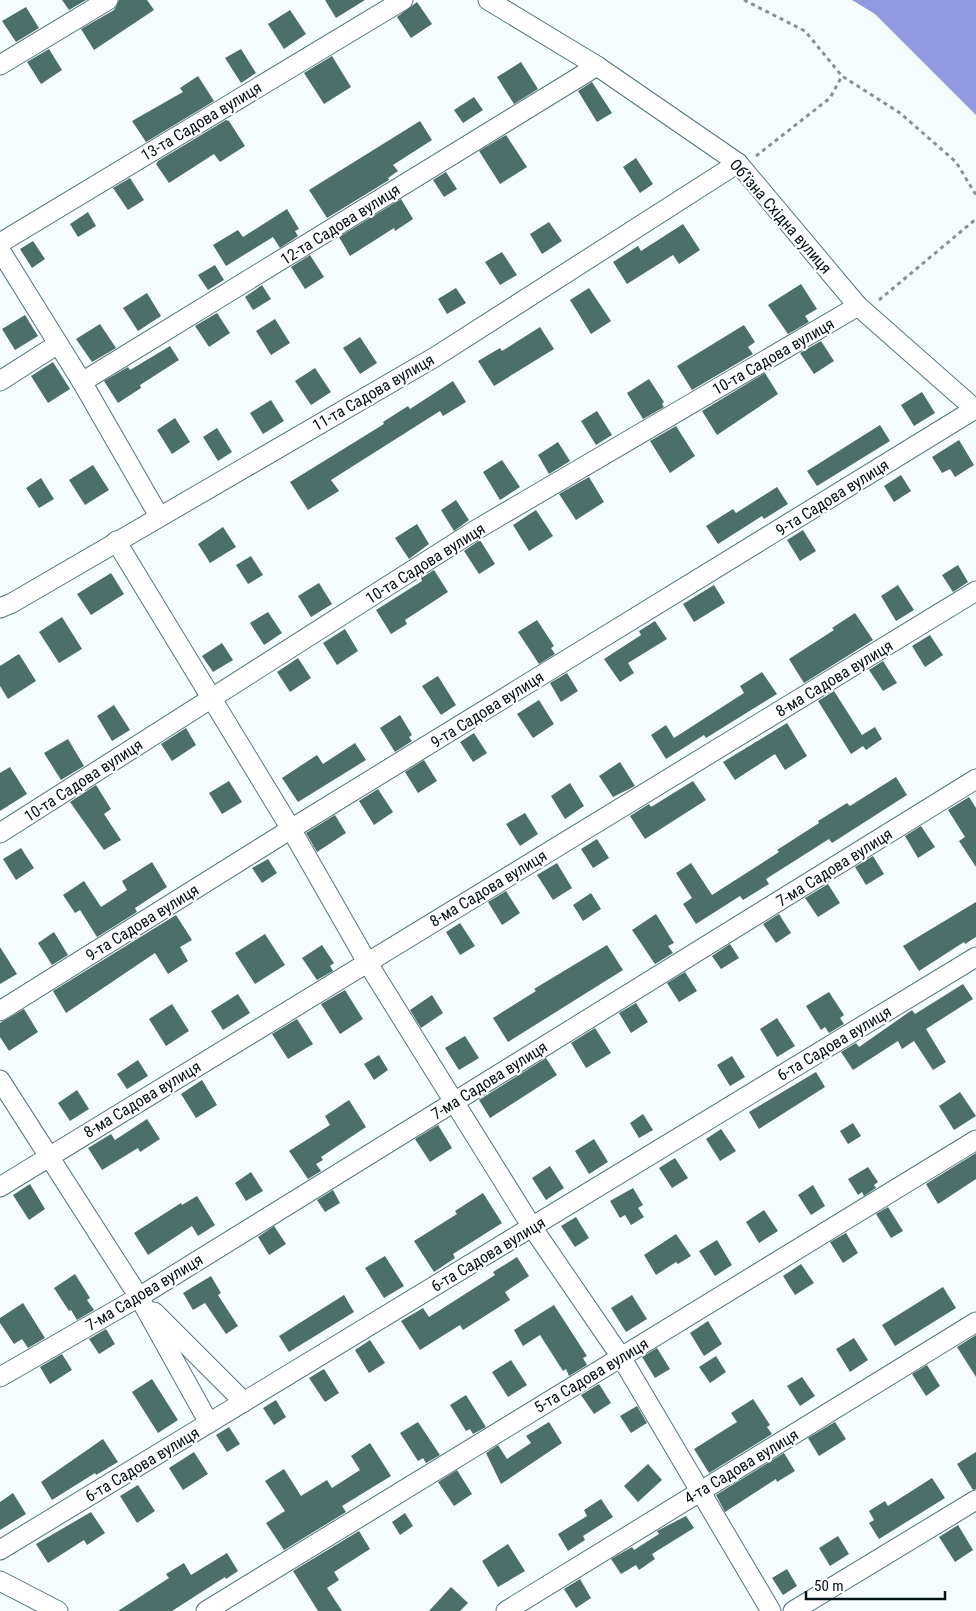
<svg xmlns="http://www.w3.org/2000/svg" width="976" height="1611" viewBox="0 0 976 1611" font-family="'Roboto Condensed',sans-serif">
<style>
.water{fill:#909ae0}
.building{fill:#4d6f69}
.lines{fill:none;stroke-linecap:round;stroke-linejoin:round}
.street-casing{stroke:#53757d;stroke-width:21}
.path{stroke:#879093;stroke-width:3;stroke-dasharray:4 4;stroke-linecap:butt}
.street{stroke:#fff;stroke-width:19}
.labels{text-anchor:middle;stroke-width:4.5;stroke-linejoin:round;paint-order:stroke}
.street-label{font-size:16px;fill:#051215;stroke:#fff}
</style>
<rect width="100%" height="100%" fill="#f5fcfe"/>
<path class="water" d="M852,0h124v115l-101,-101z"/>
<g class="building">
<path d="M62,0h24l-17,10z"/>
<path d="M119,0h28l7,10 -60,40 -13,-21 33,-19z"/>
<path d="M325,0h40l-29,18z"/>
<path d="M417,2l15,22 -21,14 -14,-21z"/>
<path d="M26,7l13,21 -23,14 -14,-21z"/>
<path d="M290,10l16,24 -22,15 -16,-25z"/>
<path d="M49,49l13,21 -21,14 -14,-22z"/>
<path d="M241,49l15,24 -15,10 -16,-25z"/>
<path d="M332,56l19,31 -27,17 -20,-31z"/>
<path d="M521,62l17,27 -24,15 -17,-27z"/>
<path d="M198,76l16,25 -68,41 -14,-21 51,-29 -3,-4z"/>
<path d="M592,82l20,31 -15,9 -19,-31z"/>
<path d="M474,97l9,13 -20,13 -9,-13z"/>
<path d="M226,120l3,1 16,25 -25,16 -6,-8 -45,29 -13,-19 2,-3z"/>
<path d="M420,121l12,19 -39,25 5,6 -10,7 1,2 -62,38 -18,-28z"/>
<path d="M506,135l21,32 -27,17 -21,-33z"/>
<path d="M636,158l17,26 -13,9 -17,-26z"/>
<path d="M446,172l11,17 -13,8 -11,-17z"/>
<path d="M130,178l14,22 -16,10 -15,-22z"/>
<path d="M401,199l12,20 -18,12 -1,-3 -44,28 -11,-19z"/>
<path d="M287,209l12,20 -4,2 3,5 -18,12 -7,-11 -47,29 -13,-21 25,-15 5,7z"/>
<path d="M88,212l8,14 -18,11 -8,-13z"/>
<path d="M549,222l13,19 -20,13 -12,-20z"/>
<path d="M683,224l17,26 -21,14 -6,-9 -46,29 -14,-22 25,-16 3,5z"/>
<path d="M33,241l12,18 -13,9 -12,-19z"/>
<path d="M502,252l15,23 -17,10 -15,-23z"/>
<path d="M310,255l14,22 -19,12 -14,-22z"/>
<path d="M215,265l9,15 -16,10 -10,-15z"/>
<path d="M801,284l16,25 -12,7 4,6 -21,12 -20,-29z"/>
<path d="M262,285l9,14 -18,11 -8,-13z"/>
<path d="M456,288l10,15 -19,11 -9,-15z"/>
<path d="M589,288l22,33 -20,13 -21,-34z"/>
<path d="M147,293l14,23 -23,15 -15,-23z"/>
<path d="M217,313l13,20 -21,14 -14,-21z"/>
<path d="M25,315l13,21 -23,14 -13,-21z"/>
<path d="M275,319l15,24 -19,12 -15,-24z"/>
<path d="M100,324l16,24 -24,14 -16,-23z"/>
<path d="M744,325l11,17 -7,5 5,7 -61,36 -15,-24z"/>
<path d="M540,327l14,22 -60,37 -16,-25 22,-13 2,3z"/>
<path d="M360,337l17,26 -17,11 -17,-26z"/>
<path d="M821,341l13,20 -20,13 -14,-21z"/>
<path d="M170,346l9,14 -39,25 1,3 -23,15 -14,-22 24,-14 2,3z"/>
<path d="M53,362l17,27 -22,14 -17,-27z"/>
<path d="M315,368l16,24 -20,13 -16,-24z"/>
<path d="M765,373l13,21 -61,41 -15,-24z"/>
<path d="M649,379l15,23 -2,2 2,3 -21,12 -16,-26z"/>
<path d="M453,381l13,21 -23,14 -3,-5 -109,69 8,11 -31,19 -18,-28 94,-58 -1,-2 25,-16 2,3z"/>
<path d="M922,392l13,21 -21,13 -13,-21z"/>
<path d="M271,400l13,21 -21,13 -13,-21z"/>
<path d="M597,411l15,24 -16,10 -15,-24z"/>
<path d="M175,418l15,24 -18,12 -15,-24z"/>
<path d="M880,425l10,16 -73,45 -10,-15z"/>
<path d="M676,426l19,30 -25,17 -20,-32z"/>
<path d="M217,428l15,24 -14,9 -15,-24z"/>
<path d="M959,440l15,25 -19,12 -5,-8 -8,4 -10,-16z"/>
<path d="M558,442l12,19 -21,13 -11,-19z"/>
<path d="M502,460l18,27 -20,13 -17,-28z"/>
<path d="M93,465l16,25 -24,15 -16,-25z"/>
<path d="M901,475l10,16 -17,11 -10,-16z"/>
<path d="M589,477l15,25 -28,18 -17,-26z"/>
<path d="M41,478l13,21 -15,9 -13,-20z"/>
<path d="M777,487l11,17 -24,15 -2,-3 -44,28 -12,-18 27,-17 3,4z"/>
<path d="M456,500l13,20 -15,11 -13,-21z"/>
<path d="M536,510l17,26 -24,15 -16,-26z"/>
<path d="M417,524l12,20 -20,15 -14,-21z"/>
<path d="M223,527l13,20 -26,16 -12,-19z"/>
<path d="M803,530l13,21 -16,10 -13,-21z"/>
<path d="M480,540l15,24 -16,10 -15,-23z"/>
<path d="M251,556l12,19 -15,9 -12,-19z"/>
<path d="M958,565l10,17 -15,10 -11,-17z"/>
<path d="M434,570l14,22 -43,28 2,4 -16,10 -15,-24 46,-29 -1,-3z"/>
<path d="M111,573l13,21 -33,21 -14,-21z"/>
<path d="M319,583l13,21 -21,13 -13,-21z"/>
<path d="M714,585l11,18 -31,19 -11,-18z"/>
<path d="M898,585l16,25 -18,11 -15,-25z"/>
<path d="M268,612l14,21 -18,12 -14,-22z"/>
<path d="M855,613l18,27 -69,43 -15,-24 45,-29 -2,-2z"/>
<path d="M62,617l20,32 -23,14 -20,-31z"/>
<path d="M537,620l17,26 -3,2 4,6 -16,10 -21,-32z"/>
<path d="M655,621l12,18 -39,24 6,10 -14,9 -16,-23 37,-24 -2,-4z"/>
<path d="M345,629l13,22 -21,14 -14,-22z"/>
<path d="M930,635l13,20 -18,12 -13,-21z"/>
<path d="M222,643l11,17 -20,12 -11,-16z"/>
<path d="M19,654l17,27 -28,18 -8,-13v-20z"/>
<path d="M298,658l13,20 -21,14 -13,-20z"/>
<path d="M883,661l14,22 -14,8 -14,-21z"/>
<path d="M762,672l15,22 -71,44 -2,-3 -38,24 -15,-24 15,-10 8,13 70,-45 -4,-7z"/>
<path d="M567,673l11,18 -17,11 -11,-19z"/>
<path d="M438,676l18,29 -15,10 -19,-29z"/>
<path d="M834,691l28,44 13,-8 7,12 -16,11 -3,-4 -12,8 -33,-53z"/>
<path d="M539,700l15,24 -21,14 -16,-24z"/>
<path d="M114,705l16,25 -18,11 -15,-25z"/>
<path d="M400,715l12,20 -3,2 3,4 -17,11 -15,-24z"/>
<path d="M787,723l20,33 -22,14 -10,-16 -40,26 -12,-18z"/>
<path d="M186,728l10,17 -24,16 -11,-17z"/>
<path d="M474,733l13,20 -14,9 -13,-20z"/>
<path d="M68,739l16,27 -23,14 -17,-27z"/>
<path d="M355,743l11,17 -68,42 -16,-24 35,-23 6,9z"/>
<path d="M424,760l13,21 -19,12 -13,-21z"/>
<path d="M620,762l15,24 -22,11 -14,-21z"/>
<path d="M10,767l17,27 -27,17v-38z"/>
<path d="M896,777l11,18 -75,48 -3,-4 -63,40 3,5 -26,16 -3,-4 -44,28 -13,-20 9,-6 -16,-25 15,-10 21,32 67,-43 -2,-2 42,-27 -1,-2 29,-18 3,3z"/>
<path d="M229,781l13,21 -20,12 -13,-21z"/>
<path d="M693,781l13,19 -61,39 -15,-23 19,-12 2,3z"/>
<path d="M570,783l14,23 -19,13 -14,-23z"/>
<path d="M96,785l15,24 -7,5 17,26 -17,10 -34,-48z"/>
<path d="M378,789l15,23 -19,13 -15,-24z"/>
<path d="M969,797l7,11v59l-17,-26 6,-4 -17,-27z"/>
<path d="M525,813l13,21 -18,12 -14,-22z"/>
<path d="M335,815l11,18 -29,19 -11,-19z"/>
<path d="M921,826l14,21 -17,11 -13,-22z"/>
<path d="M597,839l12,19 -16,10 -12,-19z"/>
<path d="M21,848l13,20 -18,12 -13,-21z"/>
<path d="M873,856l11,18 -18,11 -11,-18z"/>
<path d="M268,859l9,14 -15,10 -10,-15z"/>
<path d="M152,862l15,25 -32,21 2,4 -40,25 -17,-27 -5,3 -12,-18 21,-14 17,26 26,-17 -5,-9z"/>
<path d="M557,863l15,25 -19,12 -16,-25z"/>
<path d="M828,884l12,19 -22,14 -13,-19z"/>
<path d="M506,891l14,22 -18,12 -14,-23z"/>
<path d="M591,893l10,16 -18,12 -10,-16z"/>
<path d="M976,902v35l-11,7 -1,-2 -45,29 -16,-25z"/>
<path d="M656,914l18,29 -6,3 5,7 -18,11 -23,-34z"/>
<path d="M779,914l12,19 -15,10 -13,-19z"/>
<path d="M176,915l16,25 -12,7 8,14 -20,13 -13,-21 -89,60 -13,-22z"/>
<path d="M460,923l15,23 -15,9 -14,-23z"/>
<path d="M54,932l14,23 -16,10 -14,-22z"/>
<path d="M265,934l20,31 -30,19 -20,-31z"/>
<path d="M730,944l9,14 -18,11 -9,-13z"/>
<path d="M322,945l12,18 -4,3 3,5 -16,9 -15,-22z"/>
<path d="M607,945l16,25 -115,72 -15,-24 43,-27 -2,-2z"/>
<path d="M0,947l17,27 -17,10z"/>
<path d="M685,972l12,19 -18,11 -12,-19z"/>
<path d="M963,984l10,15 -47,30 20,33 -13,8 -19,-29 -12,8 -4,-8 -45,29 -12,-18 15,-9 3,4 53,-37 3,4z"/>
<path d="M345,990l18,29 -23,15 -19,-30z"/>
<path d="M829,992l15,23 -4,3 4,6 -15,9 -4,-6 -4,3 -15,-24z"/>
<path d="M238,994l12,19 -27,17 -12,-19z"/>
<path d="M432,995l11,18 -22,15 -11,-18z"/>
<path d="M636,1003l12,19 -17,11 -12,-20z"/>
<path d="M172,1004l17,27 -23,15 -17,-27z"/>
<path d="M24,1009l14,23 -29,19 -9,-14v-14z"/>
<path d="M777,1018l18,28 -18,11 -17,-28z"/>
<path d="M297,1019l16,25 -25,15 -16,-25z"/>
<path d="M595,1028l16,25 -25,15 -15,-25z"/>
<path d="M465,1036l14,22 -20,12 -14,-22z"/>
<path d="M379,1055l9,15 -14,10 -10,-16z"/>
<path d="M732,1056l13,21 -15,9 -13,-21z"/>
<path d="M546,1058l11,17 -67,43 -11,-18z"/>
<path d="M138,1060l10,16 -21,13 -10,-15z"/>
<path d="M816,1072l9,15 -66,42 -10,-17z"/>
<path d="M202,1080l15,25 -21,13 -15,-24z"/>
<path d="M77,1090l12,19 -19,12 -12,-18z"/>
<path d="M960,1092l16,24 -22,14 -15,-24z"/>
<path d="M349,1100l17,27 -45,30 2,3 -7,4 5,7 -13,8 -19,-28 41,-26 -5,-9z"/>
<path d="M643,1114l10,16 -14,8 -9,-15z"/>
<path d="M147,1119l13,20 -20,13 -2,-4 -36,22 -14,-22 23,-14 4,6z"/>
<path d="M853,1123l8,13 -13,8 -8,-13z"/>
<path d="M438,1125l14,23 -22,14 -15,-23z"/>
<path d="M721,1129l15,22 -16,10 -14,-22z"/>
<path d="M594,1139l14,23 -19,12 -14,-23z"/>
<path d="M976,1153v26l-38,25 -12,-20z"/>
<path d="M675,1158l13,20 -16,10 -13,-20z"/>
<path d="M550,1166l14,22 -18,12 -14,-22z"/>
<path d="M868,1167l10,15 -4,3 2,3 -12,8 -2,-4 -4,3 -10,-16z"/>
<path d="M251,1172l12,19 -17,10 -11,-18z"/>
<path d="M30,1184l15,25 -16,11 -16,-25z"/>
<path d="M813,1185l12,21 -14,9 -13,-20z"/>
<path d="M633,1188l10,17 -5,3 6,9 -13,8 -6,-10 -5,3 -10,-17z"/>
<path d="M333,1190l7,13 -15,9 -8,-12z"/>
<path d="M483,1193l19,30 -49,31 2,4 -21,14 -20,-31 43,-27 -2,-3z"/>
<path d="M197,1196l18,29 -17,11 -6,-10 -44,29 -14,-22 47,-30 1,2z"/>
<path d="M888,1207l15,24 -12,7 -15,-24z"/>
<path d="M764,1210l14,21 -19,12 -13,-21z"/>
<path d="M576,1217l13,21 -14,9 -14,-21z"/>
<path d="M274,1226l12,18 -17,11 -11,-18z"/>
<path d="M846,1233l12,20 -15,10 -13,-21z"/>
<path d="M676,1234l15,22 -13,8 -2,-2 -20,13 -12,-20z"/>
<path d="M717,1240l15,25 -17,11 -16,-25z"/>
<path d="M385,1256l19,30 -20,12 -19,-30z"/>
<path d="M517,1257l12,19 -24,16 5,8 -47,30 -3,-5 -40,25 -19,-29 22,-13 6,9 66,-42 -2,-3z"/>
<path d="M801,1264l13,19 -19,12 -12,-19z"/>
<path d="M75,1274l15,24 -3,2 7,10 -17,10 -6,-10 -2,1 -15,-23z"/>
<path d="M211,1276l10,17 -3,2 20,31 -12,8 -21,-31 -12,7 -10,-17z"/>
<path d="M943,1287l13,21 -61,38 -13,-21z"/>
<path d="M344,1295l10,17 -65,40 -10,-16z"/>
<path d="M632,1295l15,24 -21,13 -15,-24z"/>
<path d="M23,1303l22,35 -17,10 -6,-9 -8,5 -14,-21v-5z"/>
<path d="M554,1305l33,51 -4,2 4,7 -18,11 -3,-7 -3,2 -23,-36 -17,11 -9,-16z"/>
<path d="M708,1321l14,23 -18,12 -14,-23z"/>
<path d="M106,1329l9,15 -16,10 -10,-15z"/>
<path d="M976,1335v42l-19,-30z"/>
<path d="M854,1338l14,22 -18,12 -14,-23z"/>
<path d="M370,1340l15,23 -16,10 -14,-23z"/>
<path d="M657,1348l13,21 -15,9 -13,-21z"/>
<path d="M62,1354l10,16 -22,14 -10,-17z"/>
<path d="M716,1356l10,16 -16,11 -11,-16z"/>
<path d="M511,1360l16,25 -19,12 -16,-25z"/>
<path d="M927,1365l13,21 -14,10 -14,-22z"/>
<path d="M324,1369l15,24 -14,9 -16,-24z"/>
<path d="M802,1377l13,19 -15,10 -13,-20z"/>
<path d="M152,1379l26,41 -20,13 -26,-41z"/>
<path d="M599,1384l12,19 -17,11 -13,-19z"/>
<path d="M466,1395l20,32 -13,7 -3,-5 -4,2 -16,-26z"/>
<path d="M753,1399l17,26 -3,2 5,7 -63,39 -15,-24 43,-27 -6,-9z"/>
<path d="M276,1400l10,17 -12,8 -11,-17z"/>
<path d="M637,1406l10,17 -16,10 -11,-17z"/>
<path d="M418,1422l22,33 -14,8 -3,-5 -5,3 -18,-28z"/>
<path d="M549,1422l13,21 -61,41 -15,-31 12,-8 9,14 24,-16 -5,-7z"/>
<path d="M835,1422l11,17 -27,17 -11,-18z"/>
<path d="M229,1427l11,17 -13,8 -11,-17z"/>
<path d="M103,1439l15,23 -22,13 -1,-2 -43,27 -11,-18z"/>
<path d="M370,1443l21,33 -49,30 4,6 -62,38 -18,-27 19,-12 -20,-30 19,-12 17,27 26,-16 5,8 28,-18 -9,-14z"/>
<path d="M194,1452l14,22 -25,16 -14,-22z"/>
<path d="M976,1452v37l-3,1 -16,-26z"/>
<path d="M784,1453l11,18 -18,11 -1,-3 -51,33 -9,-17z"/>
<path d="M648,1464l14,16 -24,22 -14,-16z"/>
<path d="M457,1470l15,24 -18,12 -16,-24z"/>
<path d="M932,1478l13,20 -66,41 -10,-16 5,-3 -5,-9 16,-10 3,5z"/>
<path d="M138,1485l17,26 -18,12 -17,-27z"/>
<path d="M13,1493l13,21 -26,16v-28z"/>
<path d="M601,1499l12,18 -30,19 2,4 -17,11 -10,-17 29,-18 -3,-6z"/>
<path d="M91,1512l14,21 -18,12 -3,-5 -36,23 -12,-19z"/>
<path d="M405,1513l8,13 -13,9 -8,-13z"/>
<path d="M686,1516l8,12 -42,26 3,5 -16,11 -3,-5 -15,9 -10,-15 21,-12 2,3 25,-16 -2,-3z"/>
<path d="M958,1525l15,25 -18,12 -16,-25z"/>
<path d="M359,1531l11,18 -36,23 5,8 -12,8 15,23h-24l-25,-40z"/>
<path d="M838,1536l11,18 -19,12 -11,-18z"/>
<path d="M508,1544l17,27 -27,16 -16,-26z"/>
<path d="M227,1553l11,18 -12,8 -1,-2 -53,34h-54l51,-33 -3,-4 18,-11 7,12z"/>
<path d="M787,1569l10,17 -14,9 -11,-17z"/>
<path d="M580,1579l11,19 -15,10 -12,-19z"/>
<path d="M451,1587l17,16 -8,8h-31z"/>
</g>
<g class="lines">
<defs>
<g id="street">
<path d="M488,0l109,66 141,97 120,143 118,104"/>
<path d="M0,65l108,-65"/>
<path d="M0,243l403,-243"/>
<path d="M0,250l82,132 77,134"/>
<path d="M0,381l58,-37"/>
<path d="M82,382l515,-316"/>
<path d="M116,541l175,288 76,133 165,265 89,130 150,254"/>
<path d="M0,608l12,-5 423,-246 303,-194"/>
<path d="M0,833l474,-302 384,-225"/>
<path d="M0,1011l291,-182 684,-420"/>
<path d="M0,1080l139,217 70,126"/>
<path d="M0,1187l976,-596"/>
<path d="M154,1312l90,90"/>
<path d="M0,1377l139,-80 837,-518"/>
<path d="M0,1550l976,-593"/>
<path d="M0,1581l58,30"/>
<path d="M206,1611l770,-471"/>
<path d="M506,1611l470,-289"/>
<path d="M793,1611l183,-111"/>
</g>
</defs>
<use href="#street" class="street-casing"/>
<g class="path">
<path d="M744,0l61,31 37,45 58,37 56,49 20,33"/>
<path d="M756,156l74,-58 12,-22"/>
<path d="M879,300l97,-81"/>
</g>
<use href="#street" class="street"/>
</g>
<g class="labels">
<g class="street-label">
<text transform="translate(201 121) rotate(-31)" y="6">13-та Садова вулиця</text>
<text transform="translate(781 216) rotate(49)" y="6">Обʼїзна Східна вулиця</text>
<text transform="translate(340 224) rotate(-32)" y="6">12-та Садова вулиця</text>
<text transform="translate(773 356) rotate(-30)" y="6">10-та Садова вулиця</text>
<text transform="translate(373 392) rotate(-30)" y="6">11-та Садова вулиця</text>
<text transform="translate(832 497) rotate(-32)" y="6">9-та Садова вулиця</text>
<text transform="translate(425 563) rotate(-32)" y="6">10-та Садова вулиця</text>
<text transform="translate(834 678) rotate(-31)" y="6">8-ма Садова вулиця</text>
<text transform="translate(487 709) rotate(-32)" y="6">9-та Садова вулиця</text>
<text transform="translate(83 780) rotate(-33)" y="6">10-та Садова вулиця</text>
<text transform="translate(834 867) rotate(-32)" y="6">7-ма Садова вулиця</text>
<text transform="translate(488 888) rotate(-31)" y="6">8-ма Садова вулиця</text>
<text transform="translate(142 922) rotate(-32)" y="6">9-та Садова вулиця</text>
<text transform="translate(834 1043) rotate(-31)" y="6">6-та Садова вулиця</text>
<text transform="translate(489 1080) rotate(-32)" y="6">7-ма Садова вулиця</text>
<text transform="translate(142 1099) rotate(-31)" y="6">8-ма Садова вулиця</text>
<text transform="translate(488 1254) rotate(-31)" y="6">6-та Садова вулиця</text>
<text transform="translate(144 1292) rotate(-31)" y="6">7-ма Садова вулиця</text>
<text transform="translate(591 1375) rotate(-31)" y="6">5-та Садова вулиця</text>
<text transform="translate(142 1464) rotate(-31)" y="6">6-та Садова вулиця</text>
<text transform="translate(741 1466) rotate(-31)" y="6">4-та Садова вулиця</text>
</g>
</g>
<path d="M806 1591v8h139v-8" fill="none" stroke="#051215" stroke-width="2.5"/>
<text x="814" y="1591" font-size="15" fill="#051215" stroke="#ffffff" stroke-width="4" paint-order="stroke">50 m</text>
</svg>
